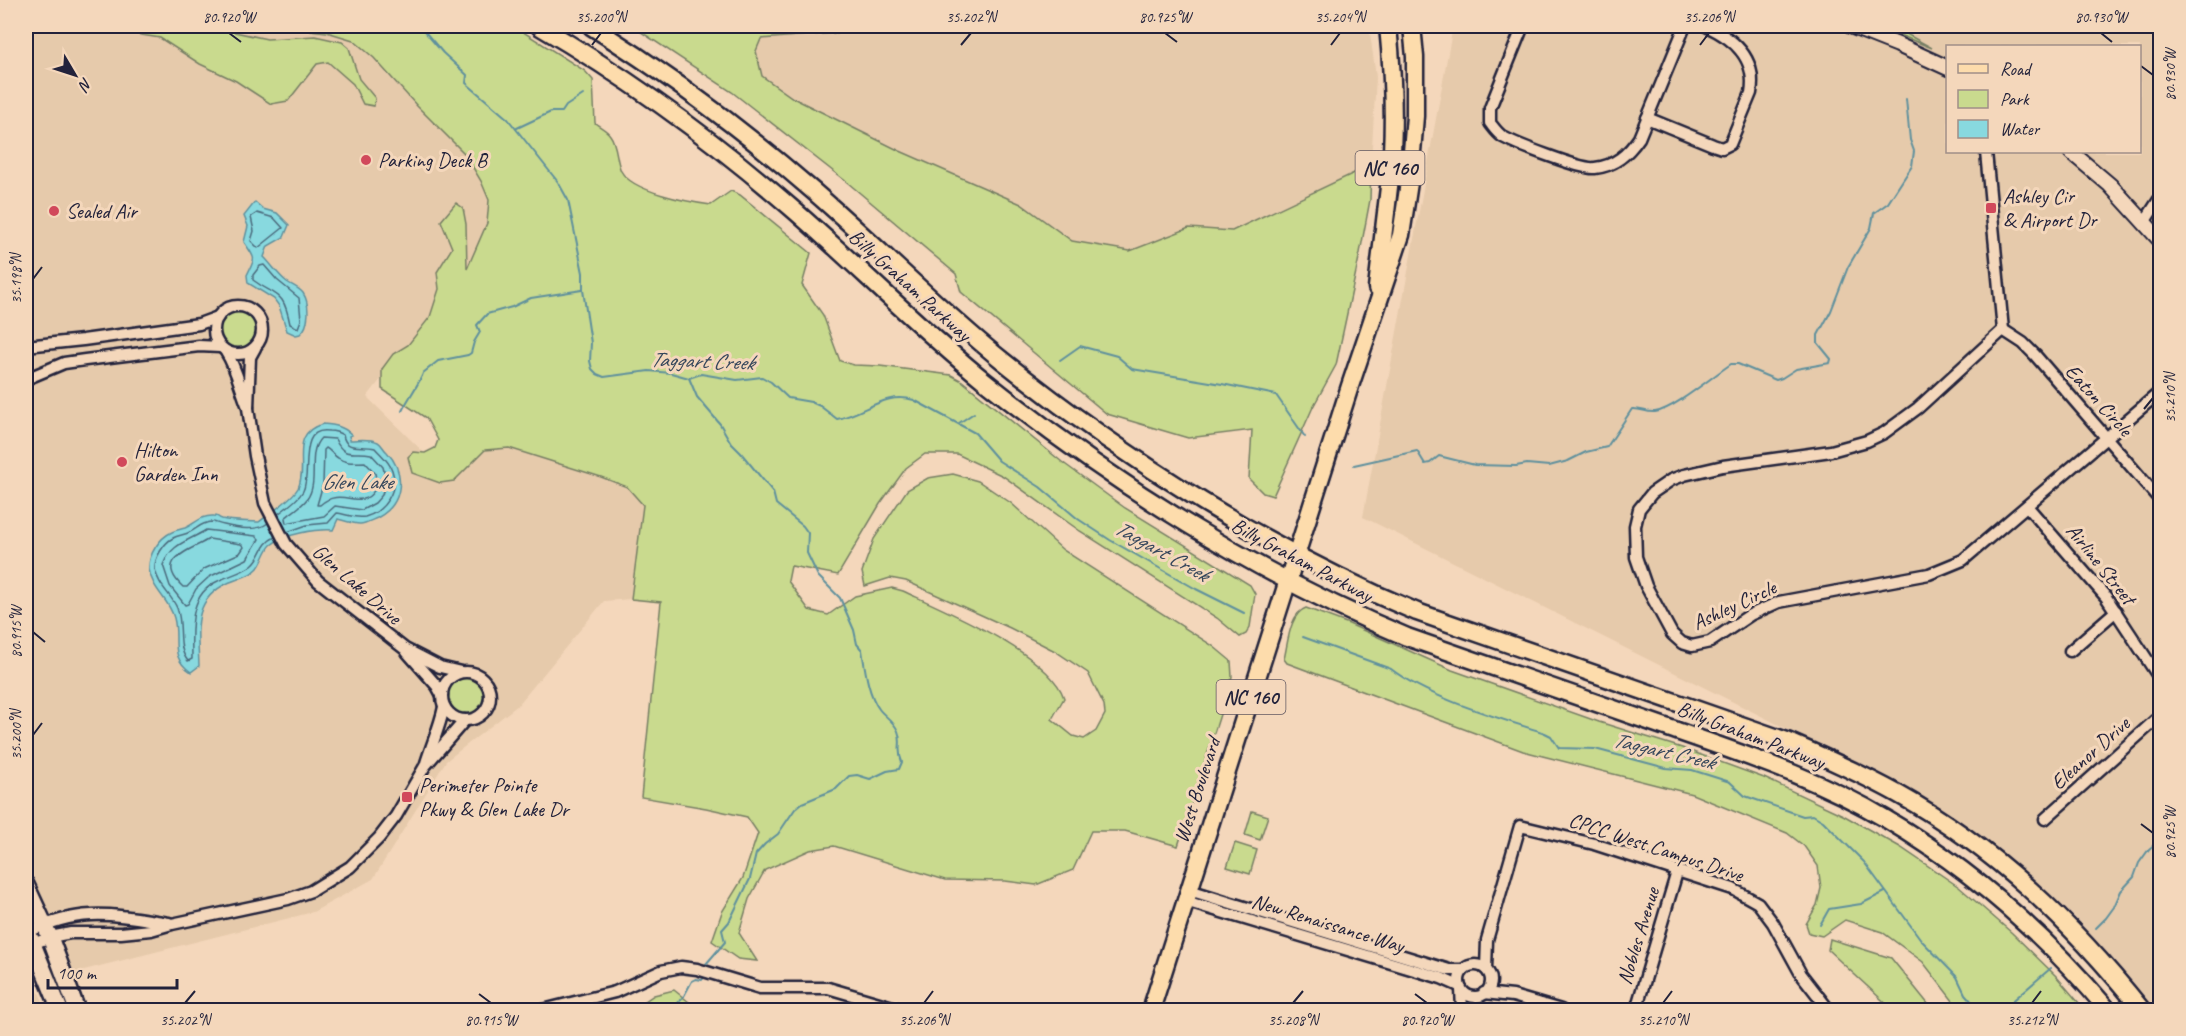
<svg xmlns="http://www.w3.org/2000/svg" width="2186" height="1036" viewBox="0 0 2186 1036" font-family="Caveat,sans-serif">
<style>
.built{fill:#e6caab;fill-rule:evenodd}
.green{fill:#c9da8e;stroke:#767e64;stroke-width:1.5}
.water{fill:#88d9df;stroke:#5f909d;stroke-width:1.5}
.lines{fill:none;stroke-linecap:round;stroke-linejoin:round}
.shore{stroke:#4b6b7d;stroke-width:1.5}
.stream{stroke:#5f909d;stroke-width:2}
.minor-casing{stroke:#22223b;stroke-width:15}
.tertiary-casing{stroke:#22223b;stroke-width:18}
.secondary-casing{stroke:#22223b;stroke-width:20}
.primary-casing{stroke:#22223b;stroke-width:21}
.trunk-casing{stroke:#22223b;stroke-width:21}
.minor{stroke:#f4d7bb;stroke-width:10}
.tertiary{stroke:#f4d7bb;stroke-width:14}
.secondary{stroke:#f4d7bb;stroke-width:15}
.primary{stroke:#fddcac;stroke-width:16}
.trunk{stroke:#fddcac;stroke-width:16}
.ticks{fill:none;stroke:#22223b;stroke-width:2}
.poi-dot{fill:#d1495b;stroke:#f4d7bb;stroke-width:2}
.labels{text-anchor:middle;stroke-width:6;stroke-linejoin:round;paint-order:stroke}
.shield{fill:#f4d7bb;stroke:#615861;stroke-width:1.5}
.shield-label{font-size:20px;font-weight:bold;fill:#22223b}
.poi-label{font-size:21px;fill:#22223b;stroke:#f4d7bb;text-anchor:start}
.street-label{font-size:21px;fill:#22223b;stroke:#f4d7bb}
.water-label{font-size:22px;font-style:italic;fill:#36475c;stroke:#f4d7bb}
.neatline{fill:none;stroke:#22223b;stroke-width:2}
.ticks-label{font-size:15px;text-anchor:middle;fill:#22223b}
</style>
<rect width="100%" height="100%" fill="#f4d7bb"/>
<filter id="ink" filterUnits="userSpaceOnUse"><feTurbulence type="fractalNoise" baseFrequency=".0167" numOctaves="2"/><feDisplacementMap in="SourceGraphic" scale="12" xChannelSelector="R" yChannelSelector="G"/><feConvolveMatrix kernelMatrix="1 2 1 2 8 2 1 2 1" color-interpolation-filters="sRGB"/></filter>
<g filter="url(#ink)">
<g class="built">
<path d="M26,26h394l127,143 -180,228 86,84 32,-31 24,-2 92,29 26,11 16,17 -12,94 -27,2 -86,104 -72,56 -73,118 -60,33 -241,61 -46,-97z"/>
<path d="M921,26h448l7,51 -5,88 -139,66 -43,-3 -59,23 -58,-10 -51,-37 -121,-53 -107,-53 -31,-22 -6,-25 4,-12z"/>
<path d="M1453,26h707v984h-8l-78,-94 -78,-68 -93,-61 -540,-270zM1948,46h192v106h-192z"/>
<path d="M26,974l7,6 14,30h-21z"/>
</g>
<g class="green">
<path d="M112,26h103l20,6 32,7 48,-3 27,6 7,6 10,31 16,19 -1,8 -11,-2 -10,-20 -25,-22 -11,2 -29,37 -17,3 -35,-23 -36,-17 -40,-26 -37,-6z"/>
<path d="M273,26h241l71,45 8,9 2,43c5,4 12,7 15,12 7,9 6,25 11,36 11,21 68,31 90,34l20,-14 9,4 71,58 -9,32 21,30 17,46 14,4 26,1 71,9 11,6 100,81 63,46 125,77 5,9 -5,33 -4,7 -6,3 -23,-19 -137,-87 -77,-55 -46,-22h-32l-19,14 -26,36 -42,71 -47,-9 -3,15 21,29 19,5 27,-19 37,-8 11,3c41,19 147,63 161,107l-12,21 21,17 11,3 12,-8 9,-17 -1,-9 -16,-32 -33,-22 -45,-23 -104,-47 -16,-3 -25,8 -3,-14 12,-33 33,-49 21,-12 25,-4 25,7 33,22 52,47 150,96 18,15 1,16 -54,169 -53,-15h-34l-18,39 -37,15 -31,-4 -60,-1 -111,-34 -24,4 -45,20 -16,29 -10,34 18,28 -19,-2 -26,-18 10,-29 21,-34 15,-45 -11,-16 -41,-9 -65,-11 20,-195 -30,-3 12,-94 -16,-18 -26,-10 -92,-29 -24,2 -31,31 -14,2 -28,-10 -4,-16 5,-5 12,1 10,-5 3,-8 -12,-22 -44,-29v-20l11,-15 15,-9 22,-28 9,-28 -2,-17 15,-24 -11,-27 15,-18 7,5 3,16 1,45 20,-46 2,-23 -8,-19 -16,-27 -48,-48 -43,-48 -21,-18 -26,-8z"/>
<path d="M632,26h289l-160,13 -5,12 6,25 31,22 107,53 121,53 51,37 58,10 59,-23 43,3 139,-66 -1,35 -10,53 -24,112 -23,42 -40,89 -10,-3 -14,-14 3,-49 -64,8 -81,-24 -146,-122 -5,-18 -108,-91 -116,-91z"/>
<path d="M1877,26h15l40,22z"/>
<circle cx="238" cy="331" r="19"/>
<path d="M1306,608l43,16 103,46 147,52 83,26 82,30 79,37 57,32 59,40 53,46 44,43 29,34h-125l-37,-48 -41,-30 -37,-12 -23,16 -13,-3 -3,-9 11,-19 4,-17 -3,-22 -14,-20 -17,-13 -95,-39 -169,-43 -236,-88 -3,-4c4,-15 5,-45 22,-51z"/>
<circle cx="466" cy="697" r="19"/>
<path d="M1252,811l16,5 -8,24 -15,-5z"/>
<path d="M1235,843l22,7 -7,24 -23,-7z"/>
<path d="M1830,939l61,19 42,52h-40l-65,-60z"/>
<path d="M674,990l25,20h-67l22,-15z"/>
</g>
<g class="water">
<path d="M255,202l8,7 14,4 12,12 -5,12 -16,9 -4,11c8,8 14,18 23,25 6,4 12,6 16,11 7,11 7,33 -3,41l-4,1 -9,-4 -8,-25 -5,-7 -26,-16 -1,-8c9,-19 9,-15 -3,-33l4,-16 -4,-10z"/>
<path d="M323,424c12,1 20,2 29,11l-3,1 1,4c9,0 19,-2 28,2 4,2 5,7 9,10 19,21 17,52 -10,66 -5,2 -12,6 -17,6 -6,0 -15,-3 -22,-5l-5,11c-17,-1 -49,4 -62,15 -6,6 -8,18 -14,24 -6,7 -21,10 -29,14 -37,17 -30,48 -29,83l-8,6c-23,-16 -11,-32 -17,-54 -5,-19 -22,-28 -25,-49 -1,-14 10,-31 23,-37 4,-2 9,-3 13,-4 11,-5 16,-13 29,-12 6,0 2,1 8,3 11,3 26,2 37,3 10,-8 33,-23 39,-34 11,-23 -10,-55 25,-64z"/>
</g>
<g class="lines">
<g class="shore">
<path d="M257,213l17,5 9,10 -25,20 -7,-7 3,-10 -3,-14z"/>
<path d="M264,265l13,15 22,18 2,22 -3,8 -8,-4c-7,-35 -13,-26 -37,-44v-5l7,-9z"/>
<path d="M321,438l14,1c10,21 18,11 36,15l12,13 3,12 -4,16 -7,8 -13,7 -27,-4 -11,10 -38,7 -1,-5c7,-6 17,-12 22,-19 13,-18 -1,-46 14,-61z"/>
<path d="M326,448c4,2 7,7 12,10 8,6 18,4 27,4l10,11 2,12c-13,31 -34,-1 -57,20h-3l6,-21 1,-34z"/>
<path d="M278,514c8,-6 20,-14 25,-23 9,-17 -6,-65 26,-60 6,0 9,1 14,4 3,17 18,9 32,13 6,7 14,13 17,22 7,20 -8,42 -27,47 -10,2 -18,-3 -28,-4l-9,10 -21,2 -20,7"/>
<path d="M268,523c-11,9 -31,5 -44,2 -6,-1 -8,-3 -13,-3 -10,1 -13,6 -21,10 -5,3 -12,3 -17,6 -9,5 -19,20 -18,31 3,17 16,25 22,39 7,18 -1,39 11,53l4,-2c0,-28 -5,-64 26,-78 10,-5 26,-9 34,-16 11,-9 8,-21 23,-28"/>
<path d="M206,530l50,6 3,3 -12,20 -38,18 -13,12 -8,15 -3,1 -15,-19 -7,-21c9,-22 24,-23 43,-35z"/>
<path d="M209,539l32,5 3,3 -4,6 -36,16 -17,18h-4c-30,-28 7,-36 26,-48z"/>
</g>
<g class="stream">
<path d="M420,26l23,27 24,22 -1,8 42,36 50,63 10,18 15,73v17l8,53 -1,18 2,8 5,5 7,3 45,-6 22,2 18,5 12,-4 36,6 25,-3 9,5 17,16 23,4 9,4 17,13c28,-5 47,-28 77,-19l61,33 24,28 41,26 38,32 32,21 86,49 48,24"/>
<path d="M517,128l34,-16h11l4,-6 17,-11"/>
<path d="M1060,360l20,-14 37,10 15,13 90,15 54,11 29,42"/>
<path d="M689,378l8,19 23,27 11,19 10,10 32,39 3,12 27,22 5,7 -1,20 11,23 22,22 14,32 3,14 5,6c3,19 6,44 17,59 6,8 15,12 19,22 5,12 -2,18 4,31l-3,7 -12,2 -17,8 -13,-4 -8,1 -13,13 -34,14 -7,6 -17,25 -13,10 -9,10 -6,25 -21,43 -7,8 3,12 -19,22v4"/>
<path d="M402,411c4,-9 20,-32 21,-38l15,-12 30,-6 3,-2 3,-11 6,-10 -3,-7 10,-11 25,-7 19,-9 51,-8"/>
<path d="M959,423l15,-10"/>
<path d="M1354,465l63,-14 8,13 5,-1 9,-7 36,9 41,1 11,-2 22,2 19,-5 18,-9 21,-5 25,-38c8,-1 15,4 23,3 18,-2 59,-37 76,-48h7l38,16 6,-2 14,-9 34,-6 1,-4 -13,-16v-8l13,-24 17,-44 23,-39 3,-15 14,-10 24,-37 2,-15 -4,-11 -4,-41"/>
<path d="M1303,637l88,32c37,29 108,49 154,64l6,3 8,12 36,1 71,19 26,2 38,12 15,14 58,20 10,-1 10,6 41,41 58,79 35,36 8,17 14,16"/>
<path d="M1820,925l9,-16 32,-5 24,-12"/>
<path d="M2096,928l10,-10 8,-11 7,-16 13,-14 5,-14 10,-14 11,-9"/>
<path d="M670,1010l14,-14 8,-15 4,-2 6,1 3,-4"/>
<path d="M2002,1010l49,-42"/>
</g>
<defs>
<g id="minor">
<path d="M1523,26l-33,82v15c4,5 7,10 13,14 13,7 79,33 92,31 20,-2 33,-14 44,-30l46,-112"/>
<path d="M1647,118l66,27 9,3 8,-4 21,-51c6,-34 -16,-54 -45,-67"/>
<path d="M1986,152l17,178"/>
<path d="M2145,221l15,-23"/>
<circle cx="238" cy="330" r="24"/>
<path d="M2003,330l-85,78 -34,25 -17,8 -36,10 -108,15 -39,9 -13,5 -19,13 -13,16 -4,17 1,31 10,29 26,48 10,9 10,3 18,-4 40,-27 29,-13 150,-28 34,-14 197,-168"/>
<path d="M2003,330l20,13 12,12 125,145"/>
<path d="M26,346l57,-6 116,-16 19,-7"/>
<path d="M255,348l-5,9 -2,51 7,48 10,47 21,41 32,37 87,68 35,18 21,5"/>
<path d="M226,352c11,17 14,36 22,55"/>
<path d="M26,379l38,-16 21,-3 114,-14 21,1"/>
<path d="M2027,506l79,91 54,82"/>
<path d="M2070,651l46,-40"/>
<path d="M407,652l30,34 5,9"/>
<circle cx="466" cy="696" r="24"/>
<path d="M426,763c6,-19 14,-37 18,-56"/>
<path d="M2045,819l115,-103"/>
<path d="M1189,890l260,80h14"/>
<path d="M1185,901l256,77 18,8"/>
<path d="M26,933c55,-26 84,-19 143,-10"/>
<path d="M26,947l24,-10 21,-4h50l30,-3 21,-6 116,-25 23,-8 39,-24 29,-29 17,-22 29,-50 40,-46"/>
<circle cx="1475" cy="981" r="16"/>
<path d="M1486,969l1,-29 33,-114 74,18 139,45 25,14 15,20 28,51 28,36"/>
<path d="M1461,989l1,21"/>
<path d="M1484,993l29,3 48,14"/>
<path d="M543,1010l72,-18 46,-21 20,-4 16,2 63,19h68l75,22"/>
<path d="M1636,1010l41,-138"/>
</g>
<g id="tertiary">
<path d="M1850,26l48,19 50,23"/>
<path d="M2071,152l39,33 50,55"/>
</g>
<g id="secondary">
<path d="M26,885l24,52 27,73"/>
<path d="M26,927l34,83"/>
</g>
<g id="primary">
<path d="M1377,288c4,-36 9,-73 13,-110 5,-50 3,-102 -2,-152"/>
<path d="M1151,1010l199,-624 51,-151 9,-59 5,-60v-59l-3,-31"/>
</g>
<g id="trunk">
<path d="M539,26c91,53 176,115 256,185 64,56 124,117 191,171 126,101 272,193 421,255 90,32 180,63 270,94 71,25 144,49 209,88 85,50 159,116 222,191"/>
<path d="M591,26c78,49 152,104 221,164 65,56 124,117 191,171 122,98 269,191 414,251l370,129c37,16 75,33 111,53 97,54 175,130 244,216"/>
</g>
</defs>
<use href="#minor" class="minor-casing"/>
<use href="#tertiary" class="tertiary-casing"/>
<use href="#secondary" class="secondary-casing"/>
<use href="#primary" class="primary-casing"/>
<use href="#trunk" class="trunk-casing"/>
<use href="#minor" class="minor"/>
<use href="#tertiary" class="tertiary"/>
<use href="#secondary" class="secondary"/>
<use href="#primary" class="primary"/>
<use href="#trunk" class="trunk"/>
</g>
</g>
<path class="ticks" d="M229,33l12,9M1165,33l12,9M2101,33l11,9M592,45l9,-12M961,45l10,-12M1331,45l9,-12M1700,45l9,-12M2141,66l12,9M33,279l9,-12M2144,409l9,-11M33,632l12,10M33,735l9,-12M2141,824l12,9M479,994l12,9M1415,994l12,9M185,1003l10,-12M924,1003l9,-12M1293,1003l10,-12M1663,1003l9,-12M2032,1003l9,-12"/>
<g class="poi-dot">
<circle cx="366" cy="160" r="6"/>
<rect x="1985" y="202" width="12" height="12" rx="3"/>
<circle cx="54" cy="211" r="6"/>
<circle cx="122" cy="462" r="6"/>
<rect x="401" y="791" width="12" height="12" rx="3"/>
</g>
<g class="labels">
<g class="shield">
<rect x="1355.5" y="151" width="69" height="34" rx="4.5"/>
<rect x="1216.5" y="680" width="69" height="34" rx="4.5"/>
</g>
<g class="shield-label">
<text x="1390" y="175">NC 160</text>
<text x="1251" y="704">NC 160</text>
</g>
<g class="poi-label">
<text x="378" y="167">Parking Deck B</text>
<text x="2003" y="203">Ashley Cir<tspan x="2003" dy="24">&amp; Airport Dr</tspan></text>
<text x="66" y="218">Sealed Air</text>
<text x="134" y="457">Hilton<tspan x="134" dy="24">Garden Inn</tspan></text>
<text x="419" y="792">Perimeter Pointe<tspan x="419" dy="24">Pkwy &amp; Glen Lake Dr</tspan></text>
</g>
<g class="street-label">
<text transform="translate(910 285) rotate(42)" y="7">Billy Graham Parkway</text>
<text transform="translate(2099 400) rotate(48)" y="7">Eaton Circle</text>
<text transform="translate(1302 560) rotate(28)" y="7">Billy Graham Parkway</text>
<text transform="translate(2101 564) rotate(51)" y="7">Airline Street</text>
<text transform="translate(357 584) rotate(41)" y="7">Glen Lake Drive</text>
<text transform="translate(1734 605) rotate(-25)" y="7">Ashley Circle</text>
<text transform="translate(1751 735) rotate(21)" y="7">Billy Graham Parkway</text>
<text transform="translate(2090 753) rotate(-42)" y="7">Eleanor Drive</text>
<text transform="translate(1197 790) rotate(-72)" y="7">West Boulevard</text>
<text transform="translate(1656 847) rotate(18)" y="7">CPCC West Campus Drive</text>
<text transform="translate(1328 923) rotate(17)" y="7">New Renaissance Way</text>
<text transform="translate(1638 936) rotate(-73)" y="7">Nobles Avenue</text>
</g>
<g class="water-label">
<text transform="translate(702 360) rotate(2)" y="8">Taggart Creek</text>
<text x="357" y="489">Glen Lake</text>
<text transform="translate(1162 550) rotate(29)" y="8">Taggart Creek</text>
<text transform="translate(1664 750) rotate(13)" y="8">Taggart Creek</text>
</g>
</g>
<rect width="2186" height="1036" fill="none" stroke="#f4d7bb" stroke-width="66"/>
<rect x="1946" y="45" width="195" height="108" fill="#f4d7bb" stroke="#a08f88" stroke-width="1.5"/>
<rect x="1958" y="64" width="30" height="9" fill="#fddcac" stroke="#a08f88" stroke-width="1.5"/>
<text x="2000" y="75" font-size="18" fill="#22223b">Road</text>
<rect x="1958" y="90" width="30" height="18" fill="#c9da8e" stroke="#a08f88" stroke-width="1.5"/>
<text x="2000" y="105" font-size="18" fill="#22223b">Park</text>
<rect x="1958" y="120" width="30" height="18" fill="#88d9df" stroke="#a08f88" stroke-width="1.5"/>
<text x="2000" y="135" font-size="18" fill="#22223b">Water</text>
<g transform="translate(75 75) rotate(129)" stroke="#f4d7bb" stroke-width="4.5" paint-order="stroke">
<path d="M0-4.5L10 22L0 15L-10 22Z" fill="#22223b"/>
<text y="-9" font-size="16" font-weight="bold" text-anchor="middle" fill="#22223b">N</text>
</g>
<path d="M48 979v9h129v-9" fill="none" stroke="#22223b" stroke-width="3"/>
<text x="57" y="979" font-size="18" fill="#22223b" stroke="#f4d7bb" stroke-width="4.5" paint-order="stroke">100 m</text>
<rect x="33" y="33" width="2120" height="970" class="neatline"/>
<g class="ticks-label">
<text x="229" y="22">80.920°W</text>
<text x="601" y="22">35.200°N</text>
<text x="971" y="22">35.202°N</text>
<text x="1165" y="22">80.925°W</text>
<text x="1340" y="22">35.204°N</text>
<text x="1709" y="22">35.206°N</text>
<text x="2101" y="22">80.930°W</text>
<text transform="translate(2170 75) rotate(-90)" y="5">80.930°W</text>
<text transform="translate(16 279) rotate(-90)" y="5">35.198°N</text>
<text transform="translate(2170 398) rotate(-90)" y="5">35.210°N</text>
<text transform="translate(16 632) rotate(-90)" y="5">80.915°W</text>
<text transform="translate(16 735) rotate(-90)" y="5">35.200°N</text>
<text transform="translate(2170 833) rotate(-90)" y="5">80.925°W</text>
<text x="185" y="1025">35.202°N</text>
<text x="491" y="1025">80.915°W</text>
<text x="924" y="1025">35.206°N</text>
<text x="1293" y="1025">35.208°N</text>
<text x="1427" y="1025">80.920°W</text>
<text x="1663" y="1025">35.210°N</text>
<text x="2032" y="1025">35.212°N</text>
</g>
</svg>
